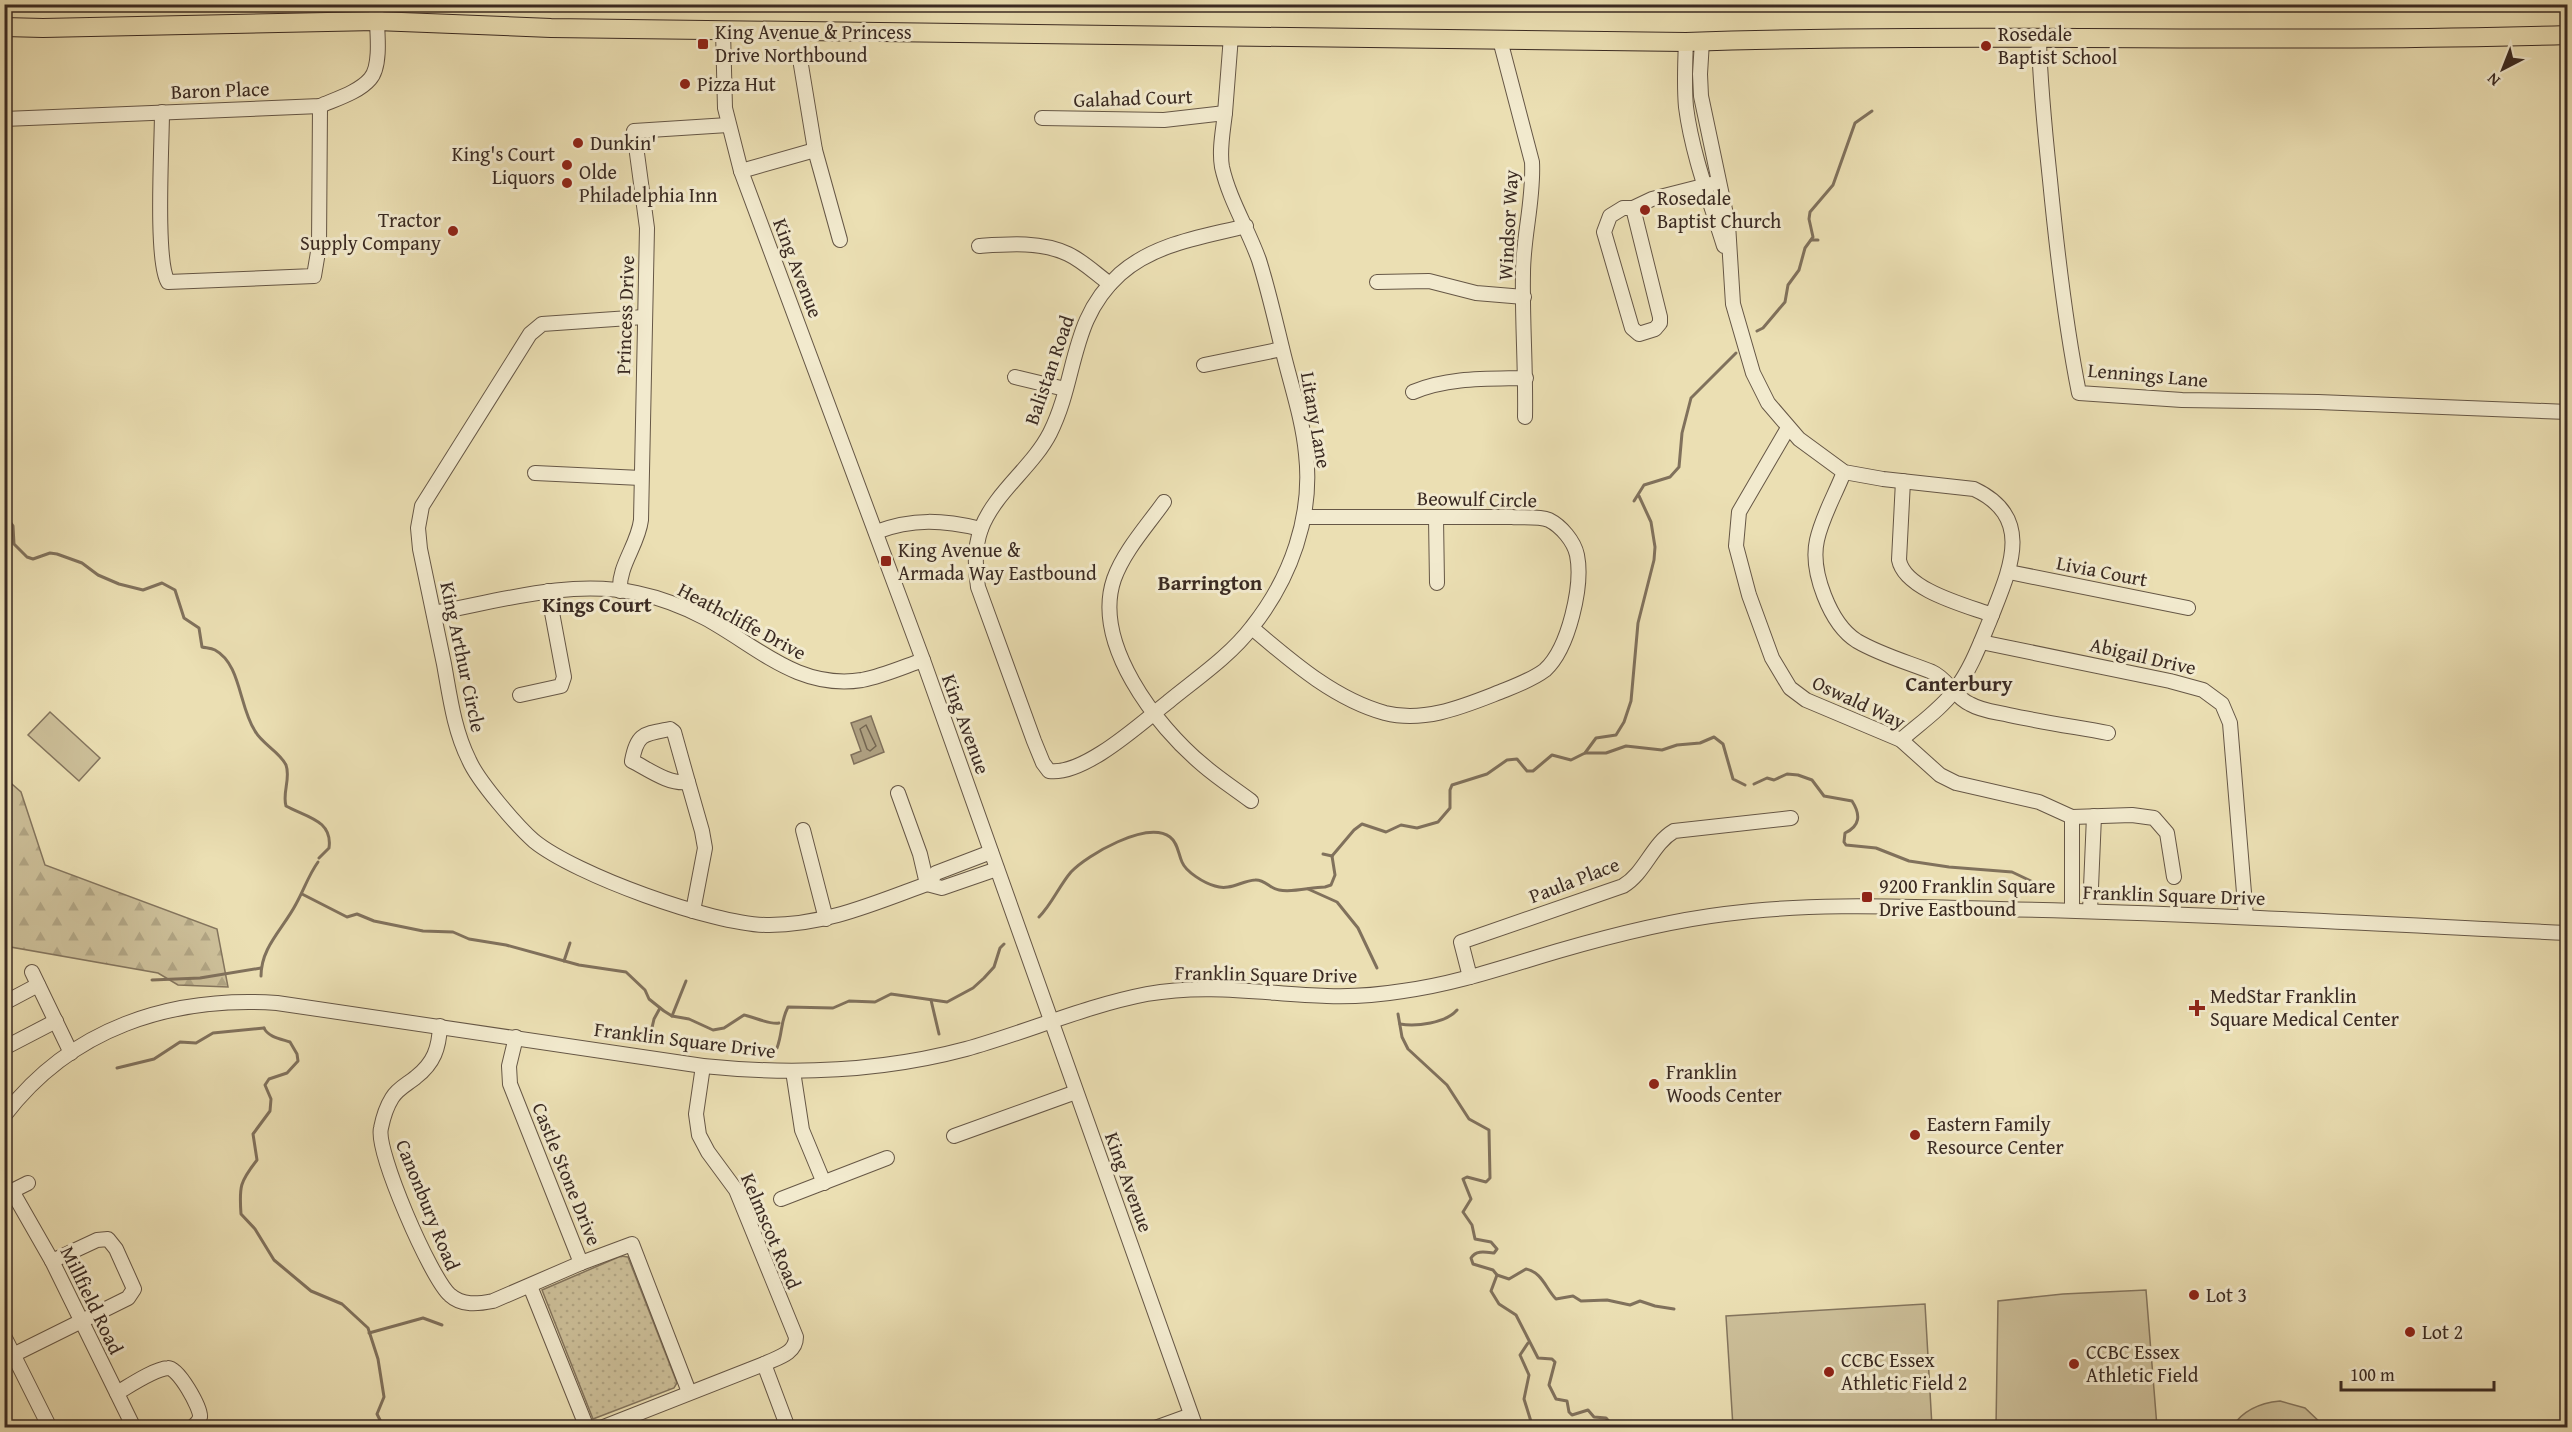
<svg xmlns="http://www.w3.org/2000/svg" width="2572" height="1432" viewBox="0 0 2572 1432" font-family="'Gentium Book Plus',serif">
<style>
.green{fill:url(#green-dots);stroke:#84755e;stroke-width:1.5}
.forest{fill:url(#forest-firs);stroke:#84755e;stroke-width:1.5}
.pitch{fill:#cdc09a;stroke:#84755e;stroke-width:1.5}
.water{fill:#afa182;stroke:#80715c;stroke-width:1.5}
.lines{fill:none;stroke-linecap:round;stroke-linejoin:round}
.shore{stroke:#746652;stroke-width:1.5}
.stream{stroke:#80715c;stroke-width:3}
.minor-casing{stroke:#665746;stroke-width:16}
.major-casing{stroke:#3a2a22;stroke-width:20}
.minor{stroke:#f2eace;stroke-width:14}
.major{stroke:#ebdfb3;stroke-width:18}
.poi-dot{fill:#8f2418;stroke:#f2eace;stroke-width:2}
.labels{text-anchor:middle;stroke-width:6;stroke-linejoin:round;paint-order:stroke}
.poi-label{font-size:20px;fill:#3a2a22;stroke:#f2eace;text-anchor:start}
.street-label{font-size:20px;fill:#3a2a22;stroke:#f2eace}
.neighbourhood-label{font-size:21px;font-weight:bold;fill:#3a2a22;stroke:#f2eace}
</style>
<defs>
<pattern id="green-dots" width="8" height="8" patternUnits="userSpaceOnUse" patternTransform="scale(1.5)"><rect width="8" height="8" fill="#cdc09a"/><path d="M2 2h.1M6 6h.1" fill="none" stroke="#b1a584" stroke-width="1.8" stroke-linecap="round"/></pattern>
<pattern id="forest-firs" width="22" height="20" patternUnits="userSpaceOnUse" patternTransform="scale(1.5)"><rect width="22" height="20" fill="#cdc09a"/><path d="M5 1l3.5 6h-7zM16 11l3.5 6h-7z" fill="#b1a584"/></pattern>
</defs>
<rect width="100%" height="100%" fill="#ebdfb3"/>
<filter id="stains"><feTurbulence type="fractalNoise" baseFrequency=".00333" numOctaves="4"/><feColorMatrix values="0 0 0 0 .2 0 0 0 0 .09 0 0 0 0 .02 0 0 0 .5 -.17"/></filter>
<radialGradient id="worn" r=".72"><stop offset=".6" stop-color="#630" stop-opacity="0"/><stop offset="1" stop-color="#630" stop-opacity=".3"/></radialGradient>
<path class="green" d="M621,1256l7,1 49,126 -3,5 -81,31 -51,-129z"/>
<path class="forest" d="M5,778l16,14 24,73 172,64 11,58 -50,-2 -20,-12 -153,-27z"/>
<g class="pitch">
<path d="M50,712l50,46 -21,23 -51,-46z"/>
<path d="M2146,1290l11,137h-161l2,-126 65,-7z"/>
<path d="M1925,1304l7,123h-199l-7,-111z"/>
<path d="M2280,1401l25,7 20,19h-93c11,-17 27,-24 48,-26z"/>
</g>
<path class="water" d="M871,716l13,36 -30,12 -3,-9 10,-4 -10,-28z"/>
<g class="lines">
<path class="shore" d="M866,725l10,21 -6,5 -3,-2 -7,-20z"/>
<g class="stream">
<path d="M1811,240h7"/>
<path d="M1757,331l6,-3 22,-26 3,-17 11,-15 6,-22 8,-11 -4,-18 1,-7 23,-27 22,-62 17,-12"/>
<path d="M1634,501l10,-16 26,-8 9,-10 3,-34 9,-35 45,-45"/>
<path d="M4,514l9,12 1,18 13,13 6,2 17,-6 7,1 25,9 16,12 21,9 24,6 19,-7 13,7 9,28 15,10 3,19c4,1 9,1 13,3 26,14 24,57 40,81 7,13 25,21 31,34 5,13 -4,28 0,41 20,11 47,14 43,42l-10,10"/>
<path d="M1585,753h21l20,-7 36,4 15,-5 23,-2 14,-6 9,7 10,35 12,6"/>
<path d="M1754,784l13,-6 7,2 13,-6 11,1 14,5 12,16 28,5c9,14 8,25 -7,32l-1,9 2,3 30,3 33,13 40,6 63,5 19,9"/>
<path d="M1323,854l9,2"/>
<path d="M1332,856l22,-26 8,-6 24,8 15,-7 16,3 21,-6 12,-14v-18l2,-5 35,-11 20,-14 10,-1 10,12h6l19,-16 19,5 14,-7 11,-15 20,-3 8,-13 7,-21 7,-78 16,-63 1,-13 -4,-25 -12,-26"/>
<path d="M1308,889l29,13 21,26 19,40"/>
<path d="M302,894l45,23 10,-3 17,7 49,10 30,1 16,7 37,6 73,20 47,7 19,18 4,9 15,12 8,5 17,3 24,11 11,-2 20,-13c10,2 26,10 35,8"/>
<path d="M1039,917c13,-13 20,-31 32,-45 16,-17 76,-52 99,-35 8,6 8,16 12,25 4,10 22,21 33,24 15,5 26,-5 40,-6 10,-1 15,9 24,10 14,3 32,-3 46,-3l6,-2 4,-10 -3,-19"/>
<path d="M564,961l6,-18"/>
<path d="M261,976c0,-29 22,-47 35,-72 8,-14 12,-28 22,-42"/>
<path d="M152,980l48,-2 61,-10"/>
<path d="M931,1000l8,34"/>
<path d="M1398,1014l4,23 6,12 39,36 22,34 20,11 1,48 -4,4 -19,-5 -4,2 8,20 -8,13 9,13 3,14 16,3 6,7 -3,4c-9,-1 -18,-3 -23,5l2,6 20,6 4,5 12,4 17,-10c16,3 20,20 30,30l17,-3 8,5 26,-1 23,5 10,-4 15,5 19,3"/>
<path d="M672,1016l14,-35"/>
<path d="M1400,1024c16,3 46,-1 57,-14"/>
<path d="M264,1028c4,9 17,11 26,14l7,12 1,7 -11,12 -18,6 -4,6 6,14 -1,12 -17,23 4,26c-17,22 -18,26 -16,54l14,15 19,31 37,31 31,13 26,24 10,31 6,38 -7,17 7,14"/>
<path d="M651,1032l3,-13 6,-11"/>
<path d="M777,1048c6,-17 3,-25 11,-41l45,1 16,-7 26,1 16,-8 56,8 26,-14 11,-10 10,-11 6,-19 4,-4"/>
<path d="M117,1068l37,-9 26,-17 16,1 17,-10 51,-5"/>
<path d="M1497,1275l-6,16 8,13 17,11 22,43 14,1 3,3 -6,23 7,14 11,2 2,11 3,3 16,-5 6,7 12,1 9,10"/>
<path d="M369,1333l54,-15 19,7"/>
<path d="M1528,1343l-8,12 9,20 -5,24 9,29"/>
</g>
<defs>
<g id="minor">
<path d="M723,31l2,77 16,63 182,489 273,768"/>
<path d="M1231,36c-2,26 -4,52 -6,77 -2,18 -6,37 -3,54 7,32 26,62 37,93 10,32 17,64 25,96 8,32 19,65 22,98 7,62 -15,124 -54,173 -22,29 -56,52 -84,75 -27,21 -84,74 -119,69l-6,-8 -9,-22 -56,-154c-3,-19 -4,-39 3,-58 14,-37 51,-61 69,-96 28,-56 19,-113 70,-159 35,-31 83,-37 126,-48"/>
<path d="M2039,39c1,47 6,94 11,141 7,72 15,143 29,213l103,7 136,2 250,10"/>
<path d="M1500,40l32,122c2,38 -9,74 -9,111 -1,48 3,96 2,144"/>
<path d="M1702,41l-2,33 1,22 27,128 5,80 20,69 15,30 31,36 45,33 39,7 91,10c62,29 35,82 16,131 -10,24 -19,49 -35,70 -14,19 -36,34 -54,50"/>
<path d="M1686,42c-1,22 -2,43 0,65 6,47 24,94 38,139"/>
<path d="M800,59l15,91 25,90"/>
<path d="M162,112c0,32 -7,149 6,170l146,-6 5,-30 1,-140"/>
<path d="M1042,118l122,2 61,-7"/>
<path d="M4,119l316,-13c16,-7 39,-14 50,-27 13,-14 6,-56 6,-75"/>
<path d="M741,171l74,-21"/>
<path d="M1623,208h10l27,109v6l-5,6 -16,5 -7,-6 -28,-96 6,-16z"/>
<path d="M1633,208l19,-9 59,-15"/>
<path d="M979,246c28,-2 62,-5 89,8 15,7 28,20 42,30"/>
<path d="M4,256v9"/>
<path d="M1377,282l52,-1 47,12 48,4"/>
<path d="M644,317l-102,7 -12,10 -10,16 -98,156 -4,22 2,21c8,38 16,77 24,115 6,33 10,66 25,96 9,21 48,66 65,81 42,34 178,83 232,84 57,1 109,-22 161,-41l-7,-30 -22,-61"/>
<path d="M1204,365l78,-16"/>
<path d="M1015,377l50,12"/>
<path d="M1413,392c36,-15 75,-13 113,-14"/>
<path d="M1788,428l-49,84 -3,34 13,49 23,63 18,30 16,12 95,40 39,35 16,8 83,19 33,15 60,-2 22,3 13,15 7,44"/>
<path d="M1844,472c-9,23 -22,45 -27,68 -7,31 13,84 40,101 24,14 50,21 75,31 16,7 22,25 38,32 12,7 26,8 39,11 33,7 66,12 99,18"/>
<path d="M535,473l106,5"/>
<path d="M1903,481l-4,79c6,30 66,45 93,55"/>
<path d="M1164,502c-17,24 -40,49 -50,77 -22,64 42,147 89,186 15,13 32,24 48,36"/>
<path d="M1436,518l1,65"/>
<path d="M876,532c37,-14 67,-12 105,-3"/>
<path d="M2009,572l179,36"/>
<path d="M620,591c-2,-25 18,-46 21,-71l6,-292 -13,-97 94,-6"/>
<path d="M434,613c66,-12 135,-34 203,-20 24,5 47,14 68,25 52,28 93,72 157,62 21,-4 41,-13 61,-20"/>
<path d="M1252,628c39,33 82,71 133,85 40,10 79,-7 115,-21 15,-6 32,-12 45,-22 24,-22 38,-85 32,-115 -3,-14 -16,-29 -28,-35 -10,-4 -26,-2 -37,-3h-208"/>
<path d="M1981,642l189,39 33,9 19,14 8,19 16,194"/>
<path d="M520,695l41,-9 3,-9 -16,-86"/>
<path d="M670,729l4,3 14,50c-19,3 -40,-13 -56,-21 5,-28 12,-27 38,-32z"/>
<path d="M688,782l14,49 3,17 -12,63"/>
<path d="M803,830l23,89"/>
<path d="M991,852l-55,21 -9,11 15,4 55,-19"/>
<path d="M2072,910v-93"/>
<path d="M2090,911l4,-95"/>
<path d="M32,972l39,81"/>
<path d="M1470,977l-9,-35 162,-56c22,-13 29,-42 51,-55l117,-13"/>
<path d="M4,1003l34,-18"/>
<path d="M440,1026c-1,22 -6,37 -24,51 -8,7 -18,11 -24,21 -5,8 -9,20 -11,30 -6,22 50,151 69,167 12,11 28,9 43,6l88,-38 51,-19 57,148"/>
<path d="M516,1037l-7,29 1,18 71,179"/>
<path d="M4,1048l52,-27"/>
<path d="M793,1071l9,59 22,53"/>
<path d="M4,1116c67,-88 166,-120 273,-113l426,63c88,9 177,6 263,-17 61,-17 119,-43 181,-55 61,-11 120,0 180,2 25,1 51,-1 76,-5 53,-7 104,-25 155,-40 55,-16 110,-30 167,-37 91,-12 183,-7 274,-5 190,4 379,15 569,24"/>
<path d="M954,1136l122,-44"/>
<path d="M12,1191l40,70 82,167"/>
<path d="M6,1194l22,-11"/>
<path d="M781,1199l106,-41"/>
<path d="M530,1286l57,142"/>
<path d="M4,1336l46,92"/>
<path d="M13,1355l115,-57 6,-9 -18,-40 -8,-10 -11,1 -45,21"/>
<path d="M764,1364l24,64"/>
<path d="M117,1393c12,-7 37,-24 51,-25 10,-1 33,40 32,49 -1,5 -5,8 -9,11"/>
<path d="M601,1428l163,-64c12,-6 32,-10 32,-27l-60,-147 -28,-38 -9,-17 -3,-21 7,-48"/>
<path d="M1155,1428l36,-13"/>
</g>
<path id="major" d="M4,27l39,1 333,-7 175,7 1135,14c294,-10 588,2 882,-7"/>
</defs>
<use href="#minor" class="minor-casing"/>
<use href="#major" class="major-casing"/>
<use href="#minor" class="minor"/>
<use href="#major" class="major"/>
</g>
<g class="poi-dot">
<rect x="697" y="38" width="12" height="12" rx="3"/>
<circle cx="1986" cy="46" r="6"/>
<circle cx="685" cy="84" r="6"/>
<circle cx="578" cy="143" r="6"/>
<circle cx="567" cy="165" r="6"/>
<circle cx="567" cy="183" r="6"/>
<circle cx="1645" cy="210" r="6"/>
<circle cx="453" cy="231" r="6"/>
<rect x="880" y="555" width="12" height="12" rx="3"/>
<rect x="1861" y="891" width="12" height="12" rx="3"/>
<path d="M2194 999h6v6h6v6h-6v6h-6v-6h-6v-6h6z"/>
<circle cx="1654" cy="1084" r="6"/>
<circle cx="1915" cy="1135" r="6"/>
<circle cx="2194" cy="1295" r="6"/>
<circle cx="2410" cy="1332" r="6"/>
<circle cx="2074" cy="1364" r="6"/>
<circle cx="1829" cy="1372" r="6"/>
</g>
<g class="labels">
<g class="poi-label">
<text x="715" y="39">King Avenue &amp; Princess<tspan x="715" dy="23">Drive Northbound</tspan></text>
<text x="1998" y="41">Rosedale<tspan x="1998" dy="23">Baptist School</tspan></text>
<text x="697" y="91">Pizza Hut</text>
<text x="590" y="150">Dunkin'</text>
<text x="555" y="161" text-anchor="end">King's Court<tspan x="555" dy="23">Liquors</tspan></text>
<text x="579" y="179">Olde<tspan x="579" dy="23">Philadelphia Inn</tspan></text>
<text x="1657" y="205">Rosedale<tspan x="1657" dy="23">Baptist Church</tspan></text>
<text x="441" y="227" text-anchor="end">Tractor<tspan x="441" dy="23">Supply Company</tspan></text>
<text x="898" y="557">King Avenue &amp;<tspan x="898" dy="23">Armada Way Eastbound</tspan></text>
<text x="1879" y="893">9200 Franklin Square<tspan x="1879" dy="23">Drive Eastbound</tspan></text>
<text x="2210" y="1003">MedStar Franklin<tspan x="2210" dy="23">Square Medical Center</tspan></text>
<text x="1666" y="1079">Franklin<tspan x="1666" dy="23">Woods Center</tspan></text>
<text x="1927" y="1131">Eastern Family<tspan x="1927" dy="23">Resource Center</tspan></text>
<text x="2206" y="1302">Lot 3</text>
<text x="2422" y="1339">Lot 2</text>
<text x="2086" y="1359">CCBC Essex<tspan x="2086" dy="23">Athletic Field</tspan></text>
<text x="1841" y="1367">CCBC Essex<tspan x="1841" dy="23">Athletic Field 2</tspan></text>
</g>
<g class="street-label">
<text transform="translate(220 90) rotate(-2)" y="7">Baron Place</text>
<text transform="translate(1133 98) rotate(-2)" y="7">Galahad Court</text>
<text transform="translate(1508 225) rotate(-87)" y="7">Windsor Way</text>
<text transform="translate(798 268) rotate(69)" y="7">King Avenue</text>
<text transform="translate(625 315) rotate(-88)" y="7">Princess Drive</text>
<text transform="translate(1049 370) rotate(-71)" y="7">Balistan Road</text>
<text transform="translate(2148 375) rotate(5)" y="7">Lennings Lane</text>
<text transform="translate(1316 420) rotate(80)" y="7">Litany Lane</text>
<text transform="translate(1477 499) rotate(1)" y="7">Beowulf Circle</text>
<text transform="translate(2102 571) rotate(11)" y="7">Livia Court</text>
<text transform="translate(742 621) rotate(28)" y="7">Heathcliffe Drive</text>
<text transform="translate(2143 656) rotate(13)" y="7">Abigail Drive</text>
<text transform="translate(463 657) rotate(78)" y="7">King Arthur Circle</text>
<text transform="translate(1859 702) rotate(25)" y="7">Oswald Way</text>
<text transform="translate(966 724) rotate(70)" y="7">King Avenue</text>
<text transform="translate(1574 880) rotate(-21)" y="7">Paula Place</text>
<text transform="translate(2174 895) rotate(2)" y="7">Franklin Square Drive</text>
<text transform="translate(1266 974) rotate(1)" y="7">Franklin Square Drive</text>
<text transform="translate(685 1040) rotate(7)" y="7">Franklin Square Drive</text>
<text transform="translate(567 1174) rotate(68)" y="7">Castle Stone Drive</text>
<text transform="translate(1129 1182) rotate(70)" y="7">King Avenue</text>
<text transform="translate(428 1205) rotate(68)" y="7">Canonbury Road</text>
<text transform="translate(771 1231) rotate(67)" y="7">Kelmscot Road</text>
<text transform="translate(92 1300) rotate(64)" y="7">Millfield Road</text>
</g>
<g class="neighbourhood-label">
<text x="1210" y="590">Barrington</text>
<text x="597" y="612">Kings Court</text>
<text x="1959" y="691">Canterbury</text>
</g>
</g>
<rect width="2572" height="1432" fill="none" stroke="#ebdfb3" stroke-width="24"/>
<rect x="6" y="6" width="2560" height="1420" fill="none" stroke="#3a2a22" stroke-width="3"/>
<rect x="12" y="12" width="2548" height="1408" fill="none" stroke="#3a2a22" stroke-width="1.5"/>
<g transform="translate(2503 69) rotate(222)" stroke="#f2eace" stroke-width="4.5" paint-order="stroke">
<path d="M0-4.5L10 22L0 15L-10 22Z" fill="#3a2a22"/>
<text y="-9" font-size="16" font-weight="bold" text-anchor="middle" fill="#3a2a22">N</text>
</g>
<path d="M2341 1381v9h153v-9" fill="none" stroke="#3a2a22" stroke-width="3"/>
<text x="2350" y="1381" font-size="18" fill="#3a2a22" stroke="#f2eace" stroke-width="4.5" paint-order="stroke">100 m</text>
<rect width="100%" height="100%" filter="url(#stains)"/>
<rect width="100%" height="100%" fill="url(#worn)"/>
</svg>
